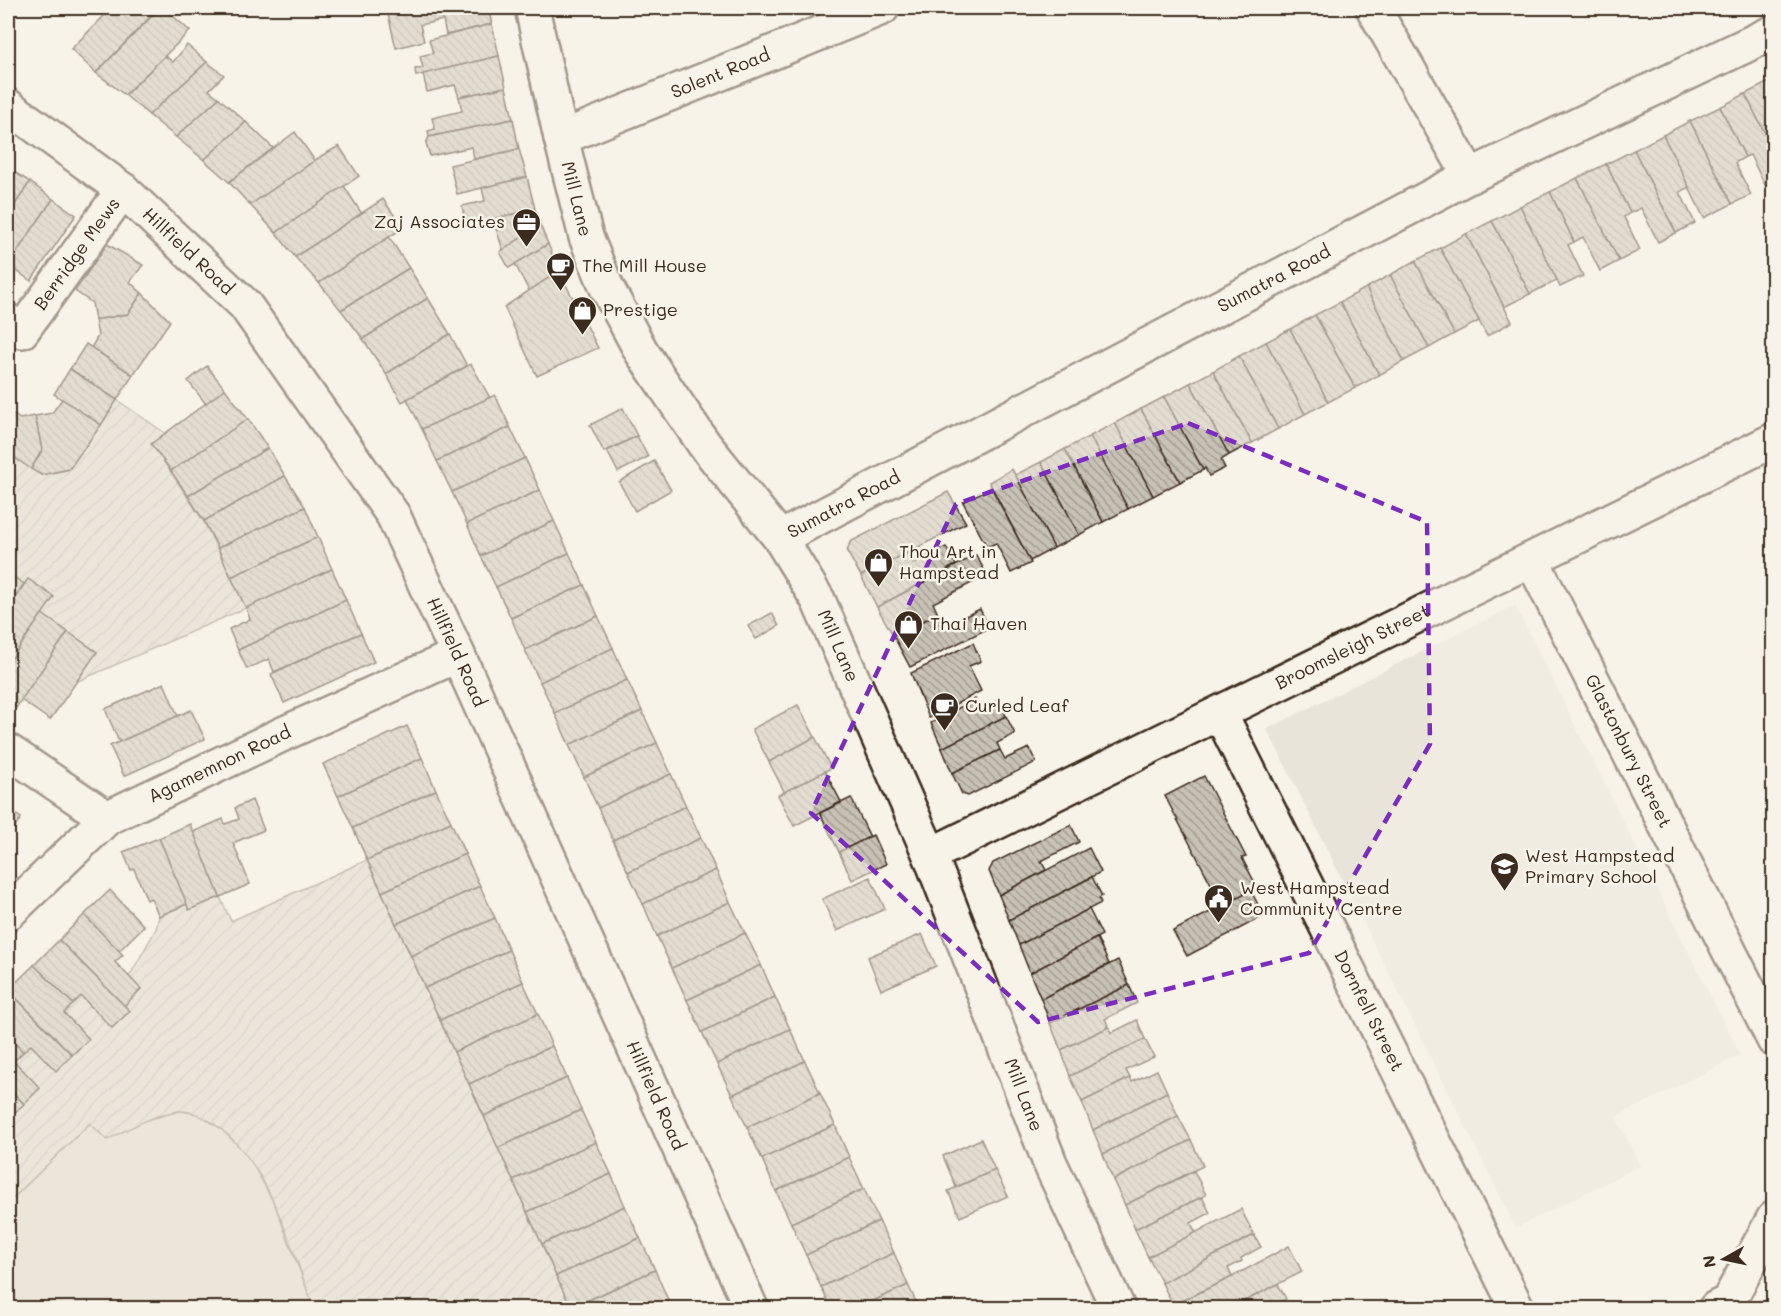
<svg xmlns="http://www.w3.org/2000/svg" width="1781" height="1316" viewBox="0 0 1781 1316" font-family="Mali,sans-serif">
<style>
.built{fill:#e9e4d9}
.grass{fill:#dbd6cb;stroke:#8b8074;stroke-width:1.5}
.garden{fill:url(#garden-furrows);stroke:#8b8074;stroke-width:1.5}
.building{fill:url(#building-back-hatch);stroke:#3b2a1e;stroke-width:1.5}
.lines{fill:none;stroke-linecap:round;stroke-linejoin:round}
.street-casing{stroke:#3b2a1e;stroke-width:38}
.secondary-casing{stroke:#3b2a1e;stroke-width:38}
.street{stroke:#f7f3e8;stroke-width:33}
.secondary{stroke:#f7f3e8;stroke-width:33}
.marked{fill:none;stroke:#7b2cbf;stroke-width:4.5;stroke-dasharray:12 8;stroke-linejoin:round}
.labels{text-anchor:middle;stroke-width:5;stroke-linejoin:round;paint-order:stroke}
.street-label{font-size:18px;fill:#3b2a1e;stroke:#f7f3e8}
.poi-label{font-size:18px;fill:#3b2a1e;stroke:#f7f3e8;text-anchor:start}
</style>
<defs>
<pattern id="garden-furrows" width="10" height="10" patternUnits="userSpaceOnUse" patternTransform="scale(1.5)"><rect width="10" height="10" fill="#dbd6cb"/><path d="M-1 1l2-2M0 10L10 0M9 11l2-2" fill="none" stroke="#bdb8ae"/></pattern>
<pattern id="building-back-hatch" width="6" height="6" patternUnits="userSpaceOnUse" patternTransform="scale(1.5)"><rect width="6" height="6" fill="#c8c1b6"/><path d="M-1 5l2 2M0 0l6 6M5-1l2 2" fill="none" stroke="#a49d93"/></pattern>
</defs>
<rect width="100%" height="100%" fill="#f7f3e8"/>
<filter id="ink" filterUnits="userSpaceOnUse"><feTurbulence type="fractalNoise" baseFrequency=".0167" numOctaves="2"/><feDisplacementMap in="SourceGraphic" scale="12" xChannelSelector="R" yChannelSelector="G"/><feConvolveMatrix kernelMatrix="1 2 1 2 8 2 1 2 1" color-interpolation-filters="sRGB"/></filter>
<g filter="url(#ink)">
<path class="built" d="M1515,605l225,450 -124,62 24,49 -124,62 -249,-499z"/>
<path class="grass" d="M180,1111l19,3 22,15 27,26 27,50 39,103h-306v-105l82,-80 17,16 36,-18z"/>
<g class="garden">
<path d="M117,400l48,33 -13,11 52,78 42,86 -170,74 21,-30 -55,-38 11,-18 -25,-17 -4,5 -16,-11v-120l33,22 27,-5z"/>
<path d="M367,860l204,448h-257c-24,-62 -44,-146 -101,-185 -10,-6 -21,-13 -34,-12 -25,3 -49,17 -72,29l-17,-17 -82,80v-84l32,-31 -26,-27 17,-16 25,25 33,-31 -25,-26 17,-17 31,32 17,-17 -5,-5 17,-17 -12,-12 27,-48 3,-13 28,-12 33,-7 11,24z"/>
</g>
<g class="building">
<path d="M112,8h32l8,7 -56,58 -25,-24z"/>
<path d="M160,8h4l26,23 -65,64 -29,-22z"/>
<path d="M387,8h36l-35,6z"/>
<path d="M423,8h65l4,16 -46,11 -3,-15 -23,5 4,16 -28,7 -8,-34z"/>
<path d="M492,24l7,32 -83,20 -1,-7 8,-1 -3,-12 13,-3 -4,-13z"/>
<path d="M187,45l20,17 -58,53 -24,-20 40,-39 8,6z"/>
<path d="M499,56l7,31 -47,10 -4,-12 -28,7 -4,-18z"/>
<path d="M207,62l17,13 -15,15 10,8 -43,39 -27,-22z"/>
<path d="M1771,81l3,4v66l-29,-57z"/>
<path d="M506,87l7,32 -84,18 -1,-6 7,-2 -3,-11 30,-7 -3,-14z"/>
<path d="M1745,94l29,57v32l-8,4 -16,-32 -5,2 -25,-50z"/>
<path d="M219,98l27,24 -42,38 -28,-23z"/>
<path d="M1720,107l25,50 -10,6 16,32 -19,9 -42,-83z"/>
<path d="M513,119l6,30 -45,10 -2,-12 -42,9 -4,-13 3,-6z"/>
<path d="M1690,121l42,83 -28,14 -41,-83z"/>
<path d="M246,122l27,26 -44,34 -25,-22z"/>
<path d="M295,132l20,29 -65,44 -21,-23z"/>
<path d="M1663,135l26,52 -9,5 15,31 -19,10 -42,-83z"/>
<path d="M339,146l20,30 -83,57 -26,-28 73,-50z"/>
<path d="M519,149l8,28 -70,17 -7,-29z"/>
<path d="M1634,150l42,83 -18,9 -17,-34 -11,5 -24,-49z"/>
<path d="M1606,164l24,49 -6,4 16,33 -21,11 -42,-83z"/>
<path d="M8,168l22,14 -22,33z"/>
<path d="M527,177l8,32 -69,17 -4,-20 23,-5 -3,-13z"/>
<path d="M1577,178l42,83 -19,10 -17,-34 -9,5 -24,-50z"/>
<path d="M30,182l23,17 -45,66v-50z"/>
<path d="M344,186l18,28 -67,43 -19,-24z"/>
<path d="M1550,192l24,50 -6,3 15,31 -23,11 -40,-81z"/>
<path d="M53,199l23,16 -45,66 -23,-16z"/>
<path d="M383,199l20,29 -84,55 -24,-26z"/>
<path d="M1520,206l37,74 -27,14 -38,-73z"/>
<path d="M535,209l5,16 -37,25 -10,-31z"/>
<path d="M1492,221l38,73 -26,13 -38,-73z"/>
<path d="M540,225l8,19 -39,24 -9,-16z"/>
<path d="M1466,234l46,88 -25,14 -47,-88z"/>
<path d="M389,237l20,31 -68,42 -22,-27z"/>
<path d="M107,244l36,21 -13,17 12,11 -14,21 -33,6 -3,-17 -17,-12z"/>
<path d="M548,244l11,27 -30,20 -14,-27z"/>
<path d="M1440,248l39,73 -25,13 -39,-73z"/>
<path d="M1415,261l39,73 -25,14 -39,-73z"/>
<path d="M409,268l19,30 -65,41 -22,-29z"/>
<path d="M559,271l39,77 -61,28 -33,-69z"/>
<path d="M1390,275l39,73 -25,13 -38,-73z"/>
<path d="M1366,288l38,73 -25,14 -39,-73z"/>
<path d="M142,293l28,28 -37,54 -42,-27 7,-12 -3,-16 33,-6z"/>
<path d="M428,298l22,36 -64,40 -23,-35z"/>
<path d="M1340,302l39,73 -24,13 -40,-73z"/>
<path d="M1315,315l40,73 -27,14 -38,-73z"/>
<path d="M1290,329l38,73 -23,12 -39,-72z"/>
<path d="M450,334l17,32 -65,36 -16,-28z"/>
<path d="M1266,342l39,72 -27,15 -39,-73z"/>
<path d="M86,344l47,31 -16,25 -47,-31z"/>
<path d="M1239,356l39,73 -26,14 -39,-72z"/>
<path d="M471,364l19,34 -68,31 -15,-30z"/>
<path d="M207,366l18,23 -19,15 -18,-23z"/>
<path d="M70,369l47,31 -16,25 -47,-31z"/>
<path d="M1213,371l39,72 -23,12 -39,-72z"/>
<path d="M1190,383l39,72 -8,5 4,8 -16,8 -4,-8 -2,2 -39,-73z"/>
<path d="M225,389l23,30 -77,52 -20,-27z"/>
<path d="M495,395l15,32 -73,34 -15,-32z"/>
<path d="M1164,397l39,73 -23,12 -39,-73z"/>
<path d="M62,399l39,26 -32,44 -28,6 -10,-6 11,-19 -7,-34 17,-3z"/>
<path d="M623,408l14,28 -33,16 -14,-27z"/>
<path d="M1141,409l39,73 -27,14 -38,-73z"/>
<path d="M8,411l12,8 15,-3 7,34 -11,19 -23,-16z"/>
<path d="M248,419l20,29 -80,48 -17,-25z"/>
<path d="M1115,423l38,73 -25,13 -38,-73z"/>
<path d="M510,427l15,31 -73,34 -15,-31z"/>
<path d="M637,436l11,21 -30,15 -11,-21z"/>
<path d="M1090,436l38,73 -25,13 -38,-73z"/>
<path d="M268,448l17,28 -81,45 -16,-25z"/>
<path d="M1065,449l38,73 -24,13 -38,-73z"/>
<path d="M525,458l15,32 -73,34 -15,-32z"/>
<path d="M654,461l17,29 -36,21 -16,-29z"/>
<path d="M1041,462l38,73 -25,13 -39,-73z"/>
<path d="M1012,469l42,79 -24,13 -41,-79z"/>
<path d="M285,476l20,31 -87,41 -14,-27z"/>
<path d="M991,487l40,76 -20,10 -15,-30 -9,4 -24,-45z"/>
<path d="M540,490l14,31 -73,35 -14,-32z"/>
<path d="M948,492l18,31 -105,53 -14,-24 3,-10z"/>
<path d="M305,507l13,30 -87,40 -13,-29z"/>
<path d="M554,521l15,32 -73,34 -15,-31z"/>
<path d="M318,537l14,32 -86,39 -15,-31z"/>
<path d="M946,547l10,18 -79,42 -16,-31 46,-23 6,11z"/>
<path d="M569,553l15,32 -73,33 -15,-31z"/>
<path d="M976,555l11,20 -54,28 5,11 -45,21 -16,-28z"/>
<path d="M332,569l14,31 -108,50 -9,-21 21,-10 -4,-11z"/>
<path d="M8,573l16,11 -16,24z"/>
<path d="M28,579l26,18 -46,67v-56z"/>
<path d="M584,585l14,31 -73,34 -14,-32z"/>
<path d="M346,600l15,33 -87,39 -5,-13 -22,10 -9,-19z"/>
<path d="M980,609l9,19 -79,39 -17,-32 45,-21 7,12z"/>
<path d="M772,613l7,13 -23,13 -8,-13z"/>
<path d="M42,614l26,18 -52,76 -8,-6v-38z"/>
<path d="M598,616l15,32 -73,34 -15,-32z"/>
<path d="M68,632l29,20 -47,68 -29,-20z"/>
<path d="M361,633l13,29 -90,41 -13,-29z"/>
<path d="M973,643l8,18 -12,5 12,25 -52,27 -18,-45z"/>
<path d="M613,648l14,32 -72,33 -15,-31z"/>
<path d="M627,680l15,31 -73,34 -14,-32z"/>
<path d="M164,683l14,33 -59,26 -14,-33z"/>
<path d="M975,699l5,10 19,-9 7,16 -64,32 -11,-25z"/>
<path d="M798,705l17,32 -46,25 -17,-33z"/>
<path d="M191,710l14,29 -81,37 -14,-30z"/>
<path d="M642,711l15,32 -73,34 -15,-32z"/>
<path d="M1006,716l9,18 -18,9 3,7 -48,23 -10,-25z"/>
<path d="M407,726l15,32 -84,38 -15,-32z"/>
<path d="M815,737l16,31 -46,25 -16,-31z"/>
<path d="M657,743l14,31 -73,34 -14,-31z"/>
<path d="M1029,748l7,14 -68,34 -6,-2 -10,-21 48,-23 5,9z"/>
<path d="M422,758l14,32 -83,38 -15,-32z"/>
<path d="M825,771l16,31 -47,24 -16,-31z"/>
<path d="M671,774l15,32 -73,34 -15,-32z"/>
<path d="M1204,776l42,81 -4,1 15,29 -35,18 -57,-109z"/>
<path d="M436,790l15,32 -84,38 -14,-32z"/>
<path d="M851,798l19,39 -31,15 -19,-39z"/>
<path d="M252,800l12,30 -31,13 17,41 -30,13 -27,-65 30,-13 2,5 14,-5 -4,-11z"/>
<path d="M686,806l15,32 -73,34 -15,-32z"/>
<path d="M8,809l13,9 -13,21z"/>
<path d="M451,822l14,32 -83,38 -15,-32z"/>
<path d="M190,824l30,73 -31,13 -30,-72z"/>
<path d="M1071,825l8,17 -38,19 5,9 -47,25 -10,-24 4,-8z"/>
<path d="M873,835l13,29 -34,16 -13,-28z"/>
<path d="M159,838l28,66 -28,12 -8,-18 -4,2 -13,-31 -3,1 -8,-18z"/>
<path d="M701,838l15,32 -73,34 -15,-32z"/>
<path d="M1089,848l12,24 -92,48 -10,-25z"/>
<path d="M465,854l15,32 -84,38 -14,-32z"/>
<path d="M716,870l14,32 -73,34 -14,-32z"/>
<path d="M870,877l15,32 -48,22 -15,-32z"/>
<path d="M1092,877l10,19 -3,2 2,5 -82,42 -10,-25z"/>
<path d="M480,886l15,32 -84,38 -15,-32z"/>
<path d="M110,890l34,36 -25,25 -35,-36z"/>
<path d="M1251,891l13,25 -77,40 -14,-25z"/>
<path d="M730,902l15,31 -73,35 -15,-32z"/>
<path d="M1089,909l13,26 -72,38 -11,-28z"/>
<path d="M84,915l39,40 -8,7 26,27 -17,17 -65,-66z"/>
<path d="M495,918l14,32 -84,38 -14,-32z"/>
<path d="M745,933l16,32 -74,35 -15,-32z"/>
<path d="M922,934l14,32 -55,24 -13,-33z"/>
<path d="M1097,938l12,26 -68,35 -11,-26z"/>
<path d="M59,940l71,71 -18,17 -31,-32 -8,8 -39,-39z"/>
<path d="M509,950l14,32 -83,38 -15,-32z"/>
<path d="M1118,960l11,25 -79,38 -9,-24z"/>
<path d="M34,965l39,39 -9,9 25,26 -17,16 -64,-65z"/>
<path d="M761,965l14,32 -73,35 -15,-32z"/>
<path d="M523,982l15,32 -84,38 -14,-32z"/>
<path d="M1129,985l8,18 -32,16 4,8 -48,23 -11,-27z"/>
<path d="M8,990l64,65 -16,16 -25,-26 -8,7 -15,-16z"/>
<path d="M775,997l15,32 -73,35 -15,-32z"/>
<path d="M538,1014l14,32 -83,38 -15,-32z"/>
<path d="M1137,1020l8,19 -75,37 -9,-26 48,-23 2,6z"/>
<path d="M790,1029l15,32 -73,34 -15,-31z"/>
<path d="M8,1036l15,16 -9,9 26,27 -16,16 -16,-17z"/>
<path d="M1145,1039l9,18 -28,13 4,8 -48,24 -12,-26z"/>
<path d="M552,1046l15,32 -83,38 -15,-32z"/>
<path d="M805,1061l15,32 -73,34 -15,-32z"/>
<path d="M1157,1070l10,22 -74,38 -11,-28 48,-24 2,4z"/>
<path d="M567,1078l14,32 -83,38 -14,-32z"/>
<path d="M8,1087l16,17 -16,15z"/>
<path d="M1167,1092l11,24 -75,38 -10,-24z"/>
<path d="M820,1093l15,32 -73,34 -15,-32z"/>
<path d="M581,1110l15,32 -83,38 -15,-32z"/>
<path d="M1178,1116l13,24 -78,40 -10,-26z"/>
<path d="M835,1125l14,32 -73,34 -14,-32z"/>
<path d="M981,1139l14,31 -39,17 -13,-31z"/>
<path d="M1191,1140l12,26 -78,39 -12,-25z"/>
<path d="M596,1142l15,32 -84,38 -14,-32z"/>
<path d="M849,1157l15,32 -73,34 -15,-32z"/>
<path d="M995,1170l13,26 -48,21 -12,-26z"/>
<path d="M1194,1171l12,24 -71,34 -10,-24z"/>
<path d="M611,1174l14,32 -83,38 -15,-32z"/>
<path d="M864,1189l15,32 -73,34 -15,-32z"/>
<path d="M1202,1197l8,16 -19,10 5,10 -48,24 -13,-28z"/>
<path d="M625,1206l15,32 -84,38 -14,-32z"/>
<path d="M1241,1209l13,26 -92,48 -14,-26z"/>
<path d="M879,1221l15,32 -73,34 -15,-32z"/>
<path d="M1254,1235l7,12 -20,11 1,3 -14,7 4,9 -59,28 -11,-22z"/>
<path d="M640,1238l15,32 -84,38 -15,-32z"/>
<path d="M1289,1246l13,26 -71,36h-56l-2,-3 59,-28z"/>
<path d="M894,1253l14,32 -50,23h-27l-10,-21z"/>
<path d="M655,1270l14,32 -15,6h-83z"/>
<path d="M1278,1284l8,15 -18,9h-37z"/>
<path d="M908,1285l11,23h-61z"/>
<path d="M669,1302l3,6h-18z"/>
</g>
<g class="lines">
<defs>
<g id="street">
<path d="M1373,8l97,168"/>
<path id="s1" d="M8,106l115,84 122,115 148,210 65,140 293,653"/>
<path id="s2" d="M561,138l321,-130"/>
<path id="s3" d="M8,321l14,10 101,-141"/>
<path id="s4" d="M780,538l690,-362 304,-144"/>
<path id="s5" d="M1532,560l242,480"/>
<path id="s6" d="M1220,713l297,595"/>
<path d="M8,751l99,67"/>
<path id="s7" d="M930,855l844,-415"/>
<path id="s8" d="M8,913l99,-95 176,-84 175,-79"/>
<path d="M1716,1308l12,-6 46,-84"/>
</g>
<g id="secondary">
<path id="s9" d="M532,8l29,130 25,99 21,51 34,63 63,93 76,94 38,62 112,255 120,308 68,145"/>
</g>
</defs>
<use href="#street" class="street-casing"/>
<use href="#secondary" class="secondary-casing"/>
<use href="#street" class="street"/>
<use href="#secondary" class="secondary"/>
</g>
</g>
<path d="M0 0H1781V1316H0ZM1188,423l239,99 3,222 -121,209 -271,69 -227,-209 145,-309z" fill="#f7f3e8" fill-opacity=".55" fill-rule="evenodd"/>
<path class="marked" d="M1188,423l239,99 3,222 -121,209 -271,69 -227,-209 145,-309z"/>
<defs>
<symbol id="office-pin" viewBox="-11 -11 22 30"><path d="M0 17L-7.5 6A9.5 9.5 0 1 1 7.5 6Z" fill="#3b2a1e" stroke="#f7f3e8"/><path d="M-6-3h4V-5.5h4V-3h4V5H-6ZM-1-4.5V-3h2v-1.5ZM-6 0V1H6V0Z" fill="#fff"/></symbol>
<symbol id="cafe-pin" viewBox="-11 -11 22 30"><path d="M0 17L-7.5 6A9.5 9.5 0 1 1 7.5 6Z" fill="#3b2a1e" stroke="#f7f3e8"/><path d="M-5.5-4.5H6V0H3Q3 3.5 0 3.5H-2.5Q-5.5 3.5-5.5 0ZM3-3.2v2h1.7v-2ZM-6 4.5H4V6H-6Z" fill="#fff"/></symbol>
<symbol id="shop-pin" viewBox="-11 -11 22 30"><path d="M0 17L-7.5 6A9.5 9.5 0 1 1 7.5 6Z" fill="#3b2a1e" stroke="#f7f3e8"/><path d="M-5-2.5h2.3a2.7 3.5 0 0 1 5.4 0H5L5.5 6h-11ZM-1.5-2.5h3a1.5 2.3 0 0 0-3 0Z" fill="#fff"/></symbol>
<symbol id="school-pin" viewBox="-11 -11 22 30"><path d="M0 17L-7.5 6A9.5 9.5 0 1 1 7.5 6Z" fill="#3b2a1e" stroke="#f7f3e8"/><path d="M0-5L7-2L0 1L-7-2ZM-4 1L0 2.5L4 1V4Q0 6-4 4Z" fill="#fff"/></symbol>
<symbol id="civic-pin" viewBox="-11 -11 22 30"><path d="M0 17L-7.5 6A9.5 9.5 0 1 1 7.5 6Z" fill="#3b2a1e" stroke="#f7f3e8"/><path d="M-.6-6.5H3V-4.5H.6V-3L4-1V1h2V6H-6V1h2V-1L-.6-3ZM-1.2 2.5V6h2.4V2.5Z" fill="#fff"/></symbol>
</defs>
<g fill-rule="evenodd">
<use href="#office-pin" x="510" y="206" width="33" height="45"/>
<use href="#cafe-pin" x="544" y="250" width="33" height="45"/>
<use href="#shop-pin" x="566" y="294" width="33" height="45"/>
<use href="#shop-pin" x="862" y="546" width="33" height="45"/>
<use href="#shop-pin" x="892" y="608" width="33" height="45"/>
<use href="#cafe-pin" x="928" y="690" width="33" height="45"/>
<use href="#school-pin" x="1488" y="850" width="33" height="45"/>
<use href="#civic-pin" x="1202" y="882" width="33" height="45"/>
</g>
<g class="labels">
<g class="street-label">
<text dy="6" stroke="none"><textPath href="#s2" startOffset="172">Solent Road</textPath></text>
<text dy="6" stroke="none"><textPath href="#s9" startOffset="196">Mill Lane</textPath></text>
<text dy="6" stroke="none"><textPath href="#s1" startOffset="232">Hillfield Road</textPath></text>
<text dy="6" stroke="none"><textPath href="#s3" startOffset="112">Berridge Mews</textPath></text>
<text dy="6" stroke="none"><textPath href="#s4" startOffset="558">Sumatra Road</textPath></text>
<text dy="6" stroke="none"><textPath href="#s4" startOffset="72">Sumatra Road</textPath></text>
<text dy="6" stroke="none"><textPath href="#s9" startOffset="718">Mill Lane</textPath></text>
<text dy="6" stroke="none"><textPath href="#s7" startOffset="471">Broomsleigh Street</textPath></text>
<text dy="6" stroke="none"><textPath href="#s1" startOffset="718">Hillfield Road</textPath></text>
<text dy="6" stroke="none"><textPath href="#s5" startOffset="214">Glastonbury Street</textPath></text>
<text dy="6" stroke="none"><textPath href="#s8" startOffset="262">Agamemnon Road</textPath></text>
<text dy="6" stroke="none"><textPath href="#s6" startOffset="333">Dornfell Street</textPath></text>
<text dy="6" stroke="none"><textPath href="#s9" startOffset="1204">Mill Lane</textPath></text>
<text dy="6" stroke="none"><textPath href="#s1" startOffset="1204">Hillfield Road</textPath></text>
</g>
<g class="poi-label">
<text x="505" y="228" text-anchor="end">Zaj Associates</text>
<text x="582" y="272">The Mill House</text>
<text x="603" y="316">Prestige</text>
<text x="899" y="558">Thou Art in<tspan x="899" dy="21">Hampstead</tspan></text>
<text x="930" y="630">Thai Haven</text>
<text x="965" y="712">Curled Leaf</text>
<text x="1525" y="862">West Hampstead<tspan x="1525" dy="21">Primary School</tspan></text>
<text x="1240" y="894">West Hampstead<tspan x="1240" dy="21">Community Centre</tspan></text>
</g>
</g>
<rect width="1781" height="1316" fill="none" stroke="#f7f3e8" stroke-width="30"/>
<rect x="15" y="15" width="1751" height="1286" fill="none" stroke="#3b2a1e" stroke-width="2" filter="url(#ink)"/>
<g transform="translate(1724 1259) rotate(261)" stroke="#f7f3e8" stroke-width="4.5" paint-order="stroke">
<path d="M0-4.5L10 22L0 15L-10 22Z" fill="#3b2a1e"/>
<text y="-9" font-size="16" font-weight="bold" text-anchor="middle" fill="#3b2a1e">N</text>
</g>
</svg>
